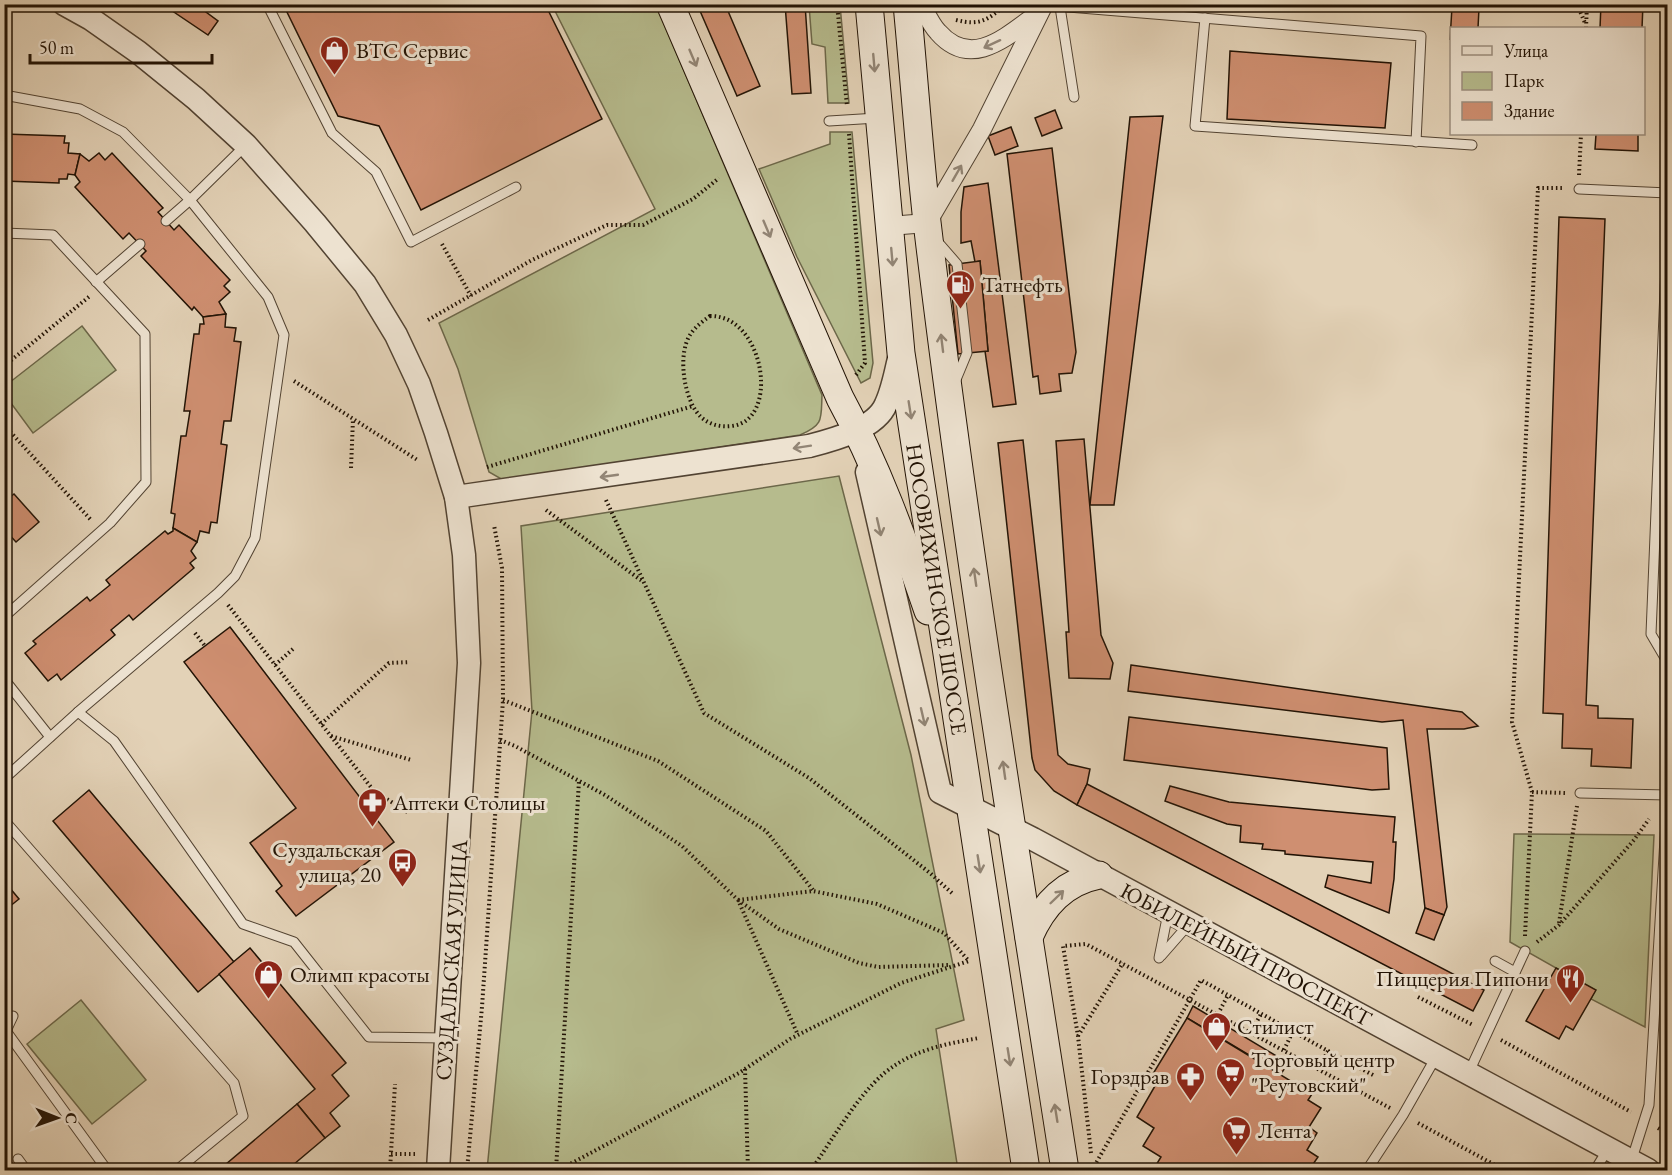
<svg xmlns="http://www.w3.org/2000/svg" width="1672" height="1175" viewBox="0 0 1672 1175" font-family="'EB Garamond',serif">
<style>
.green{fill:#b6bb8d;stroke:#6c6749;stroke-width:1.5}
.building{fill:#cf8f71;stroke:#221305;stroke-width:1.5}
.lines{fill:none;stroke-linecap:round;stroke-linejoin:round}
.service-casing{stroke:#524332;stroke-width:11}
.minor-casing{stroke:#524332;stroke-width:20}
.tertiary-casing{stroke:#524332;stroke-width:25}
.secondary-casing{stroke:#221305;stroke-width:29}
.path{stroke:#221305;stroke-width:4;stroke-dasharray:1.5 3;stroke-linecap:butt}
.service{stroke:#ede2d0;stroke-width:9}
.minor{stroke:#ede2d0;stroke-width:18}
.tertiary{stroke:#ede2d0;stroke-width:22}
.secondary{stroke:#ede2d0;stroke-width:27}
.oneway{stroke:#928575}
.labels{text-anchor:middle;stroke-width:6;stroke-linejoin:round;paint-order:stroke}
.poi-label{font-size:22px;fill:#221305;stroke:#ede2d0;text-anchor:start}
.street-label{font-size:22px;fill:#221305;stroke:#ede2d0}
</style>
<rect width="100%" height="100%" fill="#e3d2b7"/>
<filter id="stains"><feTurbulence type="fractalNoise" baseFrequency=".00333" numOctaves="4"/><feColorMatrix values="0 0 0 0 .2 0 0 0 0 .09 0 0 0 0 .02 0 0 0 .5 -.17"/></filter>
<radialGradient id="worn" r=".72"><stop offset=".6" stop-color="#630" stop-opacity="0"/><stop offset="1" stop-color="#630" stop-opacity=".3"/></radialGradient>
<g class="green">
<path d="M552,5h104l166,390c-1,24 2,30 -22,40l-297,45 -14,-8 -31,-103 -19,-46 216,-114z"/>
<path d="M809,5h31l9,98h-21l-3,-56 -13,-3z"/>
<path d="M830,132h22l21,231 -3,15 -9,5 -64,-126 -38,-88 71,-25z"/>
<path d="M82,326l34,44 -83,63 -28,-38v-9z"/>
<path d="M839,476l72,279 53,265 -28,9 22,141h-471l45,-459 -11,-185z"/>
<path d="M1514,834l140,1 -9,192 -54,-28 4,-9 -85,-48z"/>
<path d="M81,1000l65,80 -54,44 -65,-80z"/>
</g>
<g class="building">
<path d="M162,4h49l-5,8 12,9 -10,14z"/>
<path d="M283,4h262l57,115 -181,91 -42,-84 -41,-10z"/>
<path d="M697,4h28l35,82 -23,10z"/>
<path d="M785,4h20l6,89 -19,1z"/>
<path d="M1601,4h42l-1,24h-42z"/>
<path d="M1452,7l27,1 -1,20h-26l-2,12z"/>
<path d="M1230,51l161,12 -6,65 -158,-9z"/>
<path d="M1055,110l7,18 -20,8 -7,-18z"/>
<path d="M1163,116l-49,389h-24l40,-388z"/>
<path d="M1011,127l7,19 -23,9 -7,-19z"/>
<path d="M4,134l61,2 -1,7h5l-1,10 12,1 -5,21 -7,-1 -1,5h-8v4l-55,-2z"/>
<path d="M1596,134h42v17l-43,-2z"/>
<path d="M1052,148l24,204 -4,21 -13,1 2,17 -21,3 -2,-18 -5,1 -26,-223z"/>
<path d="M99,153l6,7 7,-7 51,55 -5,4 16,18 5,-5 51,55 -6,6 6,6 -11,10 7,12 -23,3 -9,-10 -2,3 -51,-54 5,-5 -17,-18 -6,6 -48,-52 5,-5 -5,-7 5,-21 9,7z"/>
<path d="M988,183l28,221 -23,3 -8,-56h3l-8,-90 -5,1 -4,-21 -10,2v-31l3,-25z"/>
<path d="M1559,217l46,2 -19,486 12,1v12l35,1 -2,49 -40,-2 1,-17 -30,-1 1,-34 -20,-1z"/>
<path d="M980,261l8,90 -30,3 -9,-89z"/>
<path d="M226,314l-1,13 11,1 -2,13 7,1 -10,79h-7l-3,23 6,1 -10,78 -6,-1 -2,11 -9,-2 -3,11 -24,-14 2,-14 -4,-1 10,-77h5l4,-25h-6l10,-77h5l1,-10h4l-1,-7z"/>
<path d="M1084,439l17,196 12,28 -3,16 -41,-1 -3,-46h3l-13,-191z"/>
<path d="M1023,440l35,315 10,9 22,5 -3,15 -10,21 -23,-14 -19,-21 -3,-12 -34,-315z"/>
<path d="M14,494l25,28 -23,20 -12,-13v-27z"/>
<path d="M173,528l24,14 -6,9 5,7 -6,5 4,5 -61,52 -4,-5 -18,15 4,5 -54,45 -4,-6 -9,7 -23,-28 11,-9 -3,-3 54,-44 3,4 20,-16 -4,-5 59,-49 3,3 5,-3z"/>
<path d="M230,627l164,215 -98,74 -20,-25 6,-5 -32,-43 46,-35 -112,-146z"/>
<path d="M1131,665l331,47 16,14 -14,3h-37l20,178 -3,8 -19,-7 -22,-188 -21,2 -254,-31z"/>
<path d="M1129,717l258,31 2,41 -17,1 -248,-30z"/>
<path d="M1087,784l397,206 -11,21 -396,-206z"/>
<path d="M1170,786l59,16 166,15 -2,25h3l-2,37 -5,34 -64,-26 3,-12 43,8 2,-21 -88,-8v-3l-23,-2 1,-5 -23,-2 1,-16 -14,-2 -62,-23z"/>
<path d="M89,790l145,172 -36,30 -145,-171z"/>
<path d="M4,881l15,18 -15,12z"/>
<path d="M1425,908l19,7 -10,25 -18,-7z"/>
<path d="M250,948l96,115 -14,12 17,21 -19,17 10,13 -15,12 -28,-34 18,-15 -96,-115z"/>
<path d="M1556,968l40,22 -23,40 -7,-4 -7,13 -33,-18z"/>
<path d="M1193,1006l95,57 -7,11 -94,-56z"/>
<path d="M1187,1018l125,76 -4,6 13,8 -12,19 8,6 -10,17 11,7 -9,13h-156l8,-13 -18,-11 11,-18 -17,-11 18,-31 -7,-4z"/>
<path d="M297,1104l28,34 -38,32h-68z"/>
</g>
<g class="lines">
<defs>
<g id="service">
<path d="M267,4l65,129 44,39 35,70 105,-55"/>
<path d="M1044,5l377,31 -5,106"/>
<path d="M1060,7l14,90"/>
<path d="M1205,18l-10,108 277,19"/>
<path d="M4,95l76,14 43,23 67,68 -24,21"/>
<path d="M829,121l48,-3"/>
<path d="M1579,189l89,4"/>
<path d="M1668,216l-17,418 17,29"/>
<path d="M4,233l49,2 92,99 1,148 -36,41 -106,94"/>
<path d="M937,241l20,23 10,89 -12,29"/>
<path d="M96,282l44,-38"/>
<path d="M4,679l46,58"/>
<path d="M78,712l36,29 129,183 51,18 75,95 77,1"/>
<path d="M4,779l74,-67 140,-119 17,-17 20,-38 29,-203 -16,-38 -78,-97 56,-55"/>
<path d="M1580,793l87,2"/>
<path d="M4,820l230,263 9,33 -66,54"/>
<path d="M1161,956l28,-32"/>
<path d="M1159,958l9,-45"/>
<path d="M1495,961l20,11"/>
<path d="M4,1029l2,2 7,-15"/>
<path d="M4,1032l2,-1 101,139"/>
<path d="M1469,1072l56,-121"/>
<path d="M18,1159l8,11"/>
<path d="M1631,1162l18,-57 19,-316"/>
<path d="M1367,1170l36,-55 33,-58"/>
<path d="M1595,1170l13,-21"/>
</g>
<g id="minor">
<path d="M921,4c5,9 10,21 17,28 34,39 70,3 101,-19"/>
<path d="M889,226l38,-3 55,-94 62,-125"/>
</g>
<g id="tertiary">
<path d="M64,4l27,15 47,33 58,47 50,46 69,78 50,61 31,51 23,49 17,49 20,64 8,58 5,108 -31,507"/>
<path d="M867,472l73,320 93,47 615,331"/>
<path d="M456,497l353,-51c23,-6 67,-17 77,-42 7,-15 10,-33 14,-50"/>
</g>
<g id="secondary">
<path d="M670,4l170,394c37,68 63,140 88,213"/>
<path d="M869,4l32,349 125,817"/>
<path d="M907,4c7,73 12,146 20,218 38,317 89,633 138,948"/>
<path d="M1029,937c14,-32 35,-55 70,-62"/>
</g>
</defs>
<use href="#service" class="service-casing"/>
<use href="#minor" class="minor-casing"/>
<use href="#tertiary" class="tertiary-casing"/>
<use href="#secondary" class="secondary-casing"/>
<g class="path">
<path d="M837,4l10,102"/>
<path d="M1577,4l8,19"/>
<path d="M956,20c24,6 32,0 50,-16"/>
<path d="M1586,28l1,-24"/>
<path d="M849,134l16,229 -9,12"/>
<path d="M1579,175l2,-41"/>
<path d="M442,244l29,52"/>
<path d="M710,316c55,-1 71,106 21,110 -11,1 -21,-1 -30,-9 -17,-16 -24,-62 -11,-82 5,-8 13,-14 20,-19z"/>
<path d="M428,320l104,-60 75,-35h36l50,-26 26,-21"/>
<path d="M4,366l86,-70"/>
<path d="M294,381l125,80"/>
<path d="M4,425l87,95"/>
<path d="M487,467l206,-61"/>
<path d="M351,468l2,-49"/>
<path d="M606,500l98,213 105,65 121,95 24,22"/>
<path d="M546,510l96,71"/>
<path d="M228,605l146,186 35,22"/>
<path d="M195,633l10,13"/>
<path d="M275,665l18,-16"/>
<path d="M503,700l155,61 108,70 47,59"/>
<path d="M321,724l68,-61 21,-1"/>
<path d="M331,736l80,24"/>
<path d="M500,740l15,6 90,49 77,51 56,54 60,135"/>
<path d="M1532,792l33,1"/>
<path d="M738,900l75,-9 64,13 67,29 24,27"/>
<path d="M738,900l41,29 80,34 19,4 70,-2"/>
<path d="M1559,923l18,-117"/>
<path d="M1525,936l7,-144 -20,-70 26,-534h26"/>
<path d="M1537,942l22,-17 75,-85 15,-21"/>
<path d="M1418,997l55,28"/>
<path d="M1218,1014l10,-19"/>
<path d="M1251,1032l10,-18"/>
<path d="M1078,1036l45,-73"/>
<path d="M1501,1040l130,72"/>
<path d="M1284,1050l9,-19"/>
<path d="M1328,1051l45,24"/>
<path d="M745,1069l3,101"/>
<path d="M1418,1123l86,47"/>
<path d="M1658,1128l10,6"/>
<path d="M1091,1153l-13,-117 -15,-90 23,-2 304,164"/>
<path d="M391,1154h25"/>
<path d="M467,1168l49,2"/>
<path d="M390,1170l5,-86"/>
<path d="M467,1170l15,-163 21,-307 -1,-132 -8,-43"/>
<path d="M556,1170l23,-389"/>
<path d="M559,1170l180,-97 51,-34 111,-56 68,-22"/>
<path d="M811,1170c23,-32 52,-86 86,-106 25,-16 54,-21 82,-26"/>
<path d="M1092,1170l109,-190 127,71 -10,18"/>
</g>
<use href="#service" class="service"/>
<use href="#minor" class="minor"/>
<use href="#tertiary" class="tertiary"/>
<use href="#secondary" class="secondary"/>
</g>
<defs><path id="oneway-shaft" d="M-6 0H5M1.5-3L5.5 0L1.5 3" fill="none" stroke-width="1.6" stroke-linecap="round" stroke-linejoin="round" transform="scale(1.5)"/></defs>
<g class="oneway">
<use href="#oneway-shaft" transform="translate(992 44) rotate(155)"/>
<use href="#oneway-shaft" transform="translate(693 58) rotate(67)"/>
<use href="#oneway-shaft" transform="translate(874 63) rotate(85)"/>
<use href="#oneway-shaft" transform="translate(957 173) rotate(-60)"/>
<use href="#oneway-shaft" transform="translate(767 229) rotate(67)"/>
<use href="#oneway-shaft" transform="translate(892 257) rotate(85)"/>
<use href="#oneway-shaft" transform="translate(942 343) rotate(-97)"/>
<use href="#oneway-shaft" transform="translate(910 410) rotate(81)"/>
<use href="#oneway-shaft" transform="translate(802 447) rotate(171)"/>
<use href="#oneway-shaft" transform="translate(609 476) rotate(172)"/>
<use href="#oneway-shaft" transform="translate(879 527) rotate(77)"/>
<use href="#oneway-shaft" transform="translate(975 577) rotate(-98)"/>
<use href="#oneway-shaft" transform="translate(923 717) rotate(77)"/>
<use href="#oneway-shaft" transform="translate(1004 770) rotate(-98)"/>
<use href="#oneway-shaft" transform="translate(979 864) rotate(81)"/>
<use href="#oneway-shaft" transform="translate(1057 897) rotate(-44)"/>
<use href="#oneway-shaft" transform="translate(1009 1057) rotate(81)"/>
<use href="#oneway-shaft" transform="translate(1056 1113) rotate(-99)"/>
</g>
<defs>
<symbol id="shop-pin" viewBox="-11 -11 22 30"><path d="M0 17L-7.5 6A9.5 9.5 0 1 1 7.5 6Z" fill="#8f2418" stroke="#ede2d0"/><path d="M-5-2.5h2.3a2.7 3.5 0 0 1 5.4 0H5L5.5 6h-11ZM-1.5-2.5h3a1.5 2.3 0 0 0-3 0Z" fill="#fff"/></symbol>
<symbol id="fuel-pin" viewBox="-11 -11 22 30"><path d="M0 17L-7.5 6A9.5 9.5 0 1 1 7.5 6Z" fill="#8f2418" stroke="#ede2d0"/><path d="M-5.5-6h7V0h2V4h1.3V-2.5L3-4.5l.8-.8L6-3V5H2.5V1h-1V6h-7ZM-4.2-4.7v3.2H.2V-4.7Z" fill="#fff"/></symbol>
<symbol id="pharmacy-pin" viewBox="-11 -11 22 30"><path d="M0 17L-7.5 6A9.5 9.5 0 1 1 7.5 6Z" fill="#8f2418" stroke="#ede2d0"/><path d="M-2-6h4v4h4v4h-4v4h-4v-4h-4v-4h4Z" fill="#fff"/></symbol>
<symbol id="bus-pin" viewBox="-11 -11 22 30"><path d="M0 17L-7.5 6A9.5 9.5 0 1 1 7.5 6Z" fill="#8f2418" stroke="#ede2d0"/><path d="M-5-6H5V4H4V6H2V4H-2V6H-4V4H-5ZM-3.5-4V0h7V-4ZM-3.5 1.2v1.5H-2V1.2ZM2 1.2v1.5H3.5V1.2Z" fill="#fff"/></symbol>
<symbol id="restaurant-pin" viewBox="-11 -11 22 30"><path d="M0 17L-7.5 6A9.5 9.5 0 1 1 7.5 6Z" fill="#8f2418" stroke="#ede2d0"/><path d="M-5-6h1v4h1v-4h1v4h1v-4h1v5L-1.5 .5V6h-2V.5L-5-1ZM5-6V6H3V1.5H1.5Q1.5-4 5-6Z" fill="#fff"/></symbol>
<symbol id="supermarket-pin" viewBox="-11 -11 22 30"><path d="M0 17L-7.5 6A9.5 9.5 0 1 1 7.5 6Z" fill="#8f2418" stroke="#ede2d0"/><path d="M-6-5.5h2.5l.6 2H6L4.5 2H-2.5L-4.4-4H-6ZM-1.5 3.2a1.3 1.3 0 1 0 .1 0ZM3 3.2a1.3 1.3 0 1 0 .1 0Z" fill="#fff"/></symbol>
</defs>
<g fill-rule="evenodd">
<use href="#shop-pin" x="318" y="34" width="33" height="45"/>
<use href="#fuel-pin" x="944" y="268" width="33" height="45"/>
<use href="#pharmacy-pin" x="356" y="786" width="33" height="45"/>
<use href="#bus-pin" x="386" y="846" width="33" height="45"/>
<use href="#shop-pin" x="252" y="958" width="33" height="45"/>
<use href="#restaurant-pin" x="1554" y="962" width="33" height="45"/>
<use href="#shop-pin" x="1200" y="1010" width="33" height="45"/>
<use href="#supermarket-pin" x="1214" y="1056" width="33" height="45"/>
<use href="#pharmacy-pin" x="1174" y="1060" width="33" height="45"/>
<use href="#supermarket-pin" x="1220" y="1114" width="33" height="45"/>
</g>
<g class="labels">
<g class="poi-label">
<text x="356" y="58">ВТС Сервис</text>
<text x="982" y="292">Татнефть</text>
<text x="393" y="810">Аптеки Столицы</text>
<text x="381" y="857" text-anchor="end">Суздальская<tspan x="381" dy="25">улица, 20</tspan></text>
<text x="290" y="982">Олимп красоты</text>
<text x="1549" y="986" text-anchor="end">Пиццерия Пипони</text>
<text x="1237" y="1034">Стилист</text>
<text x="1251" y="1067">Торговый центр<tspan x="1251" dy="25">"Реутовский"</tspan></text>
<text x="1169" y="1084" text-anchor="end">Горздрав</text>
<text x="1258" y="1138">Лента</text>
</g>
<g class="street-label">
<text transform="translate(937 589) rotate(81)" y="8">НОСОВИХИНСКОЕ ШОССЕ</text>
<text transform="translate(1246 954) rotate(28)" y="8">ЮБИЛЕЙНЫЙ ПРОСПЕКТ</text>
<text transform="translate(451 960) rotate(-86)" y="8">СУЗДАЛЬСКАЯ УЛИЦА</text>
</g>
</g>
<rect width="1672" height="1175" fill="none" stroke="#e3d2b7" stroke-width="24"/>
<rect x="6" y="6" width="1660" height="1163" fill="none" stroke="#221305" stroke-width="3"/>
<rect x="12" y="12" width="1648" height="1151" fill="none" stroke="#221305" stroke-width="1.5"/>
<rect x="1450" y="27" width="195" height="108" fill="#ede2d0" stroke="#9c8f7f" stroke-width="1.5"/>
<rect x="1462" y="46" width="30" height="9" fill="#ede2d0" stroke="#9c8f7f" stroke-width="1.5"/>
<text x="1504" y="57" font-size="18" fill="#221305">Улица</text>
<rect x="1462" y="72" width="30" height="18" fill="#b6bb8d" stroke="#9c8f7f" stroke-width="1.5"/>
<text x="1504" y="87" font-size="18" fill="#221305">Парк</text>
<rect x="1462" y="102" width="30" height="18" fill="#cf8f71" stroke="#9c8f7f" stroke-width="1.5"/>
<text x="1504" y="117" font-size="18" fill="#221305">Здание</text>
<g transform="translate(57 1118) rotate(91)" stroke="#ede2d0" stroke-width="4.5" paint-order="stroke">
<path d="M0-4.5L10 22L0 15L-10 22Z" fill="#221305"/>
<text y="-9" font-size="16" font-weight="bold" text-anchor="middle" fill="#221305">С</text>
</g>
<path d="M30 54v9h182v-9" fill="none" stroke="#221305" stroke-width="3"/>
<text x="39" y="54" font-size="18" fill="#221305" stroke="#ede2d0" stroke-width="4.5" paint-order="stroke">50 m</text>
<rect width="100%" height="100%" filter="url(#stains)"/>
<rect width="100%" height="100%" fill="url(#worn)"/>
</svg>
